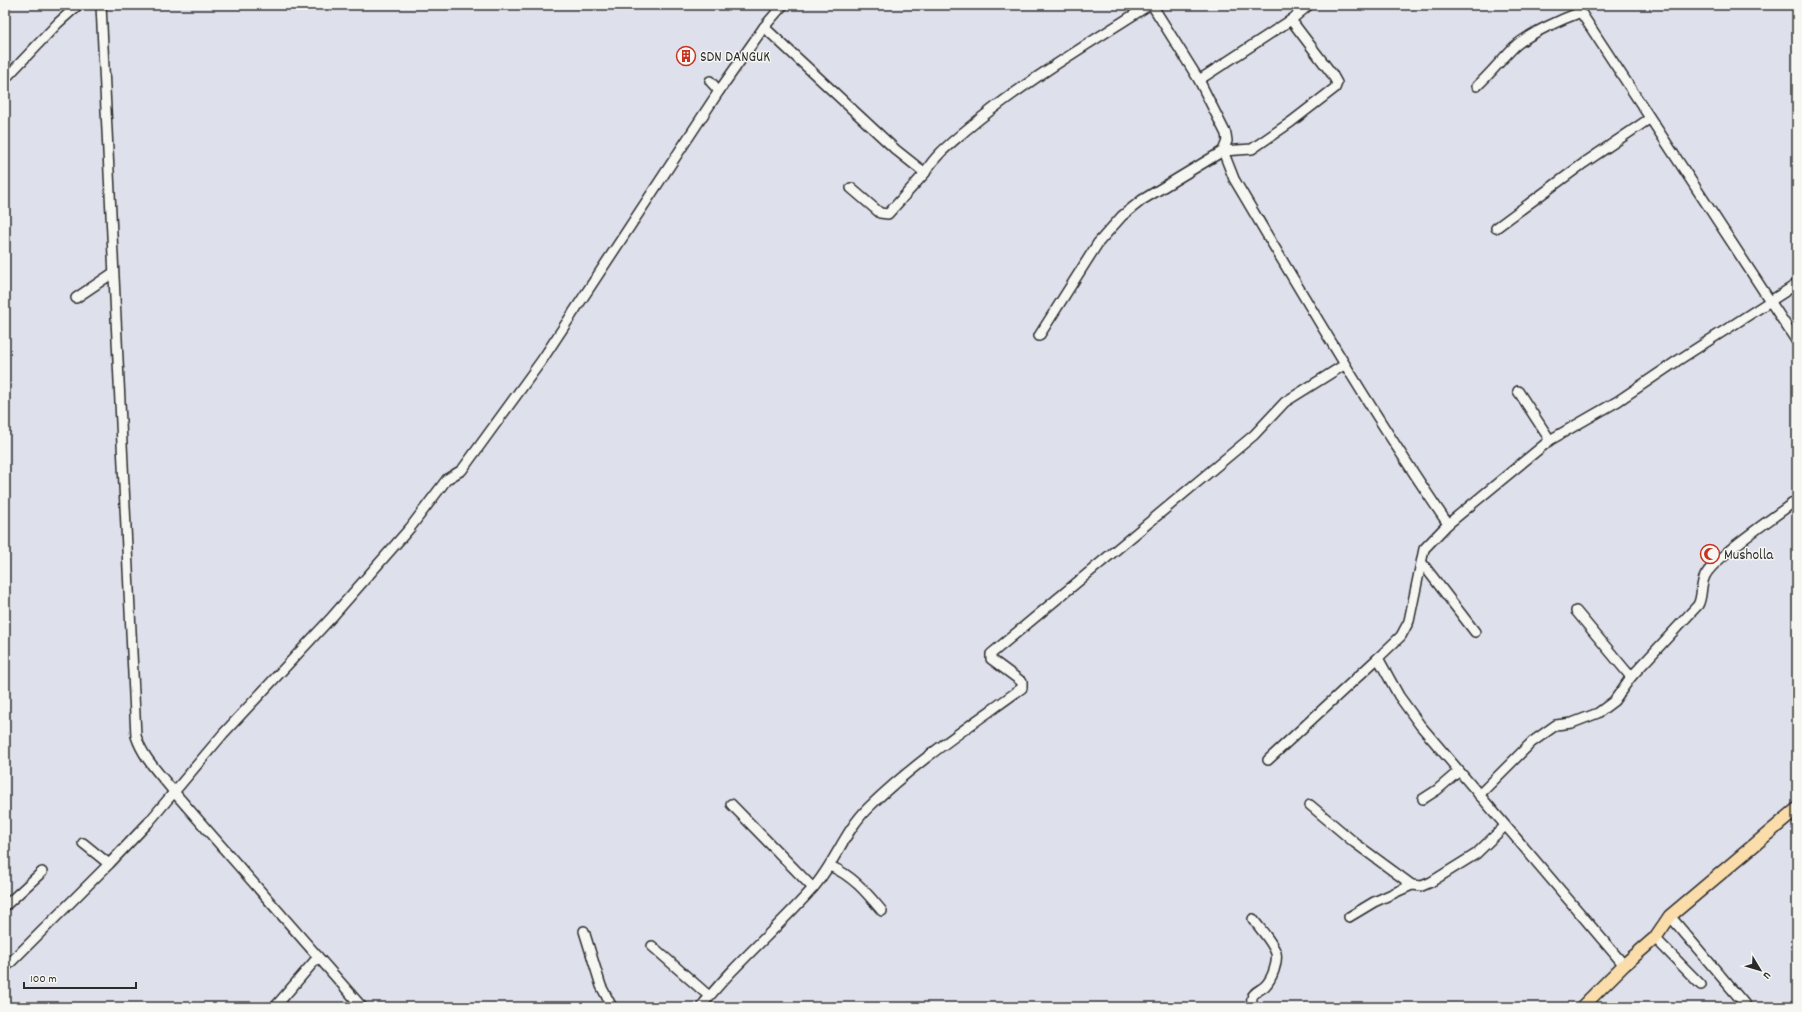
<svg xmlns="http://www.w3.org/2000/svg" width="1802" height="1012" viewBox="0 0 1802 1012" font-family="Dekko,sans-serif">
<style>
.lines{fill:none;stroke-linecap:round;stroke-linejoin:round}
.minor-casing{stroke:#2b2b2b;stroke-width:12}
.major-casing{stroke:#2b2b2b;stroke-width:15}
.minor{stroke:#f6f6f2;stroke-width:9}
.major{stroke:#fbddab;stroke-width:12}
.labels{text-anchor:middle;stroke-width:3;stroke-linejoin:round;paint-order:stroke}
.poi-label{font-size:15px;fill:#2b2b2b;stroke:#f6f6f2;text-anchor:start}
</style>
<rect width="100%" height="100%" fill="#dee0ec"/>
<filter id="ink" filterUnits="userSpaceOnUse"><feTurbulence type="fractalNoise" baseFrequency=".025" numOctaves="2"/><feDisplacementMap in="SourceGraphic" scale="8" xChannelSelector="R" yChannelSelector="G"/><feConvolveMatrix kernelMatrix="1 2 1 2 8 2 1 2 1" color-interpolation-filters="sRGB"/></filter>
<g filter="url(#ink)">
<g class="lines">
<defs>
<g id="minor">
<path d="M101,5l35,731c7,22 24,38 38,56l188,215"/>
<path d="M1152,5l47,75 27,54 1,7 -4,10 11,28c69,116 137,233 214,345"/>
<path d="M1576,5l221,337"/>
<path d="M764,27l132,123 29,23c9,-17 26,-30 40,-42 57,-48 122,-86 184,-126"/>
<path d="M5,79l53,-56 20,-18"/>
<path d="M1199,80l92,-60 18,-15"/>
<path d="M710,81l9,10"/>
<path d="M1477,86c13,-12 24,-26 37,-39 14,-13 48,-28 67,-35"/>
<path d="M851,188l29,25 8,1 37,-41"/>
<path d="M1496,228l88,-65 65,-44"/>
<path d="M76,298l37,-25"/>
<path d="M1039,336l59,-93 24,-27 20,-16 81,-49 29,-2 39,-27 44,-34 2,-5 -5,-9 -41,-54"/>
<path d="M1518,391l32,49"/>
<path d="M1422,563l53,69"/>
<path d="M1576,611l55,66"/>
<path d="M1268,760l110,-102"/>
<path d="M1479,795l53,-53 24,-17 16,-2 26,-10 16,-12 17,-24 67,-72c5,-9 2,-20 7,-29 8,-18 73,-62 92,-76"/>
<path d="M1423,799l14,-9 22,-19"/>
<path d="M731,804l82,84"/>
<path d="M1310,805l45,38 57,42 10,1 9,-4 45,-28 29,-28"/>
<path d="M83,843l26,21"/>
<path d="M830,866c23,10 36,26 52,45"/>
<path d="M5,906l37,-34"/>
<path d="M1670,916l77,91"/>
<path d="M1349,917l25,-15 38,-17"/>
<path d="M1253,919c7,10 19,22 23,34 2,10 -4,26 -11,33 -4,4 -12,6 -13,12 -1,4 0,6 2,9"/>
<path d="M584,931l17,55 11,21"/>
<path d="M1655,938l46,47"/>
<path d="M652,946l57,50"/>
<path d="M1624,965l-204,-240 -21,-29 -21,-38 23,-22 8,-15 15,-72 24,-25 102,-84 68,-39 59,-40 120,-77"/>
<path d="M5,968l104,-104 39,-41 75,-89 109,-117 78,-89 37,-49 15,-9 80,-110 177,-269 45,-64 19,-22"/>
<path d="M275,1007l43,-50"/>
<path d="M701,1007c33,-43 76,-78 112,-119 22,-25 32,-58 56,-81 46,-45 101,-81 153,-119v-6l-31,-23v-5l263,-219 31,-33 59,-37"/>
</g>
<path id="major" d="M1582,1007l42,-42 31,-27 15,-22 127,-107"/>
</defs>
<use href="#minor" class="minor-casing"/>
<use href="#major" class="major-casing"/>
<use href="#minor" class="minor"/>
<use href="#major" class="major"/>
</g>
</g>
<defs>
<symbol id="building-ring" viewBox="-11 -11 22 22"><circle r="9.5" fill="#f6f6f2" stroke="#c8321e" stroke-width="1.5"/><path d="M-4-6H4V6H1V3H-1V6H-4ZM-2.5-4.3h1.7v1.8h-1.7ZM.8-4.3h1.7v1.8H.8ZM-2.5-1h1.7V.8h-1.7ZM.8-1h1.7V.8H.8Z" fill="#c8321e"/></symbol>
<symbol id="mosque-ring" viewBox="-11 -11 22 22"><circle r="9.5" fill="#f6f6f2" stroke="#c8321e" stroke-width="1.5"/><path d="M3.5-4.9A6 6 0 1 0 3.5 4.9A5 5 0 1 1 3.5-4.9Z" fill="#c8321e"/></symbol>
</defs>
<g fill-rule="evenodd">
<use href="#building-ring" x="675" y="45" width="22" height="22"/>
<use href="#mosque-ring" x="1699" y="543" width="22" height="22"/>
</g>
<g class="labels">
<g class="poi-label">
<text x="700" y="61">SDN DANGUK</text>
<text x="1724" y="559">Musholla</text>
</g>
</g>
<rect width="1802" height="1012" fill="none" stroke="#f6f6f2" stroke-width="20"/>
<rect x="10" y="10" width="1782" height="992" fill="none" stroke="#2b2b2b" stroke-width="1.5" filter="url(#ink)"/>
<g transform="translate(1760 970) rotate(128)" stroke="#f6f6f2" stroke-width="3" paint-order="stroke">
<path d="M0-3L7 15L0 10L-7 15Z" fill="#2b2b2b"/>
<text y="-6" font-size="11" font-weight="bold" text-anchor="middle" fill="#2b2b2b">U</text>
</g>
<path d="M24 982v6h112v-6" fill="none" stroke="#2b2b2b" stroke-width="2"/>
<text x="30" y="982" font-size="12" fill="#2b2b2b" stroke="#f6f6f2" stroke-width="3" paint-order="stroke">100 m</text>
</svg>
